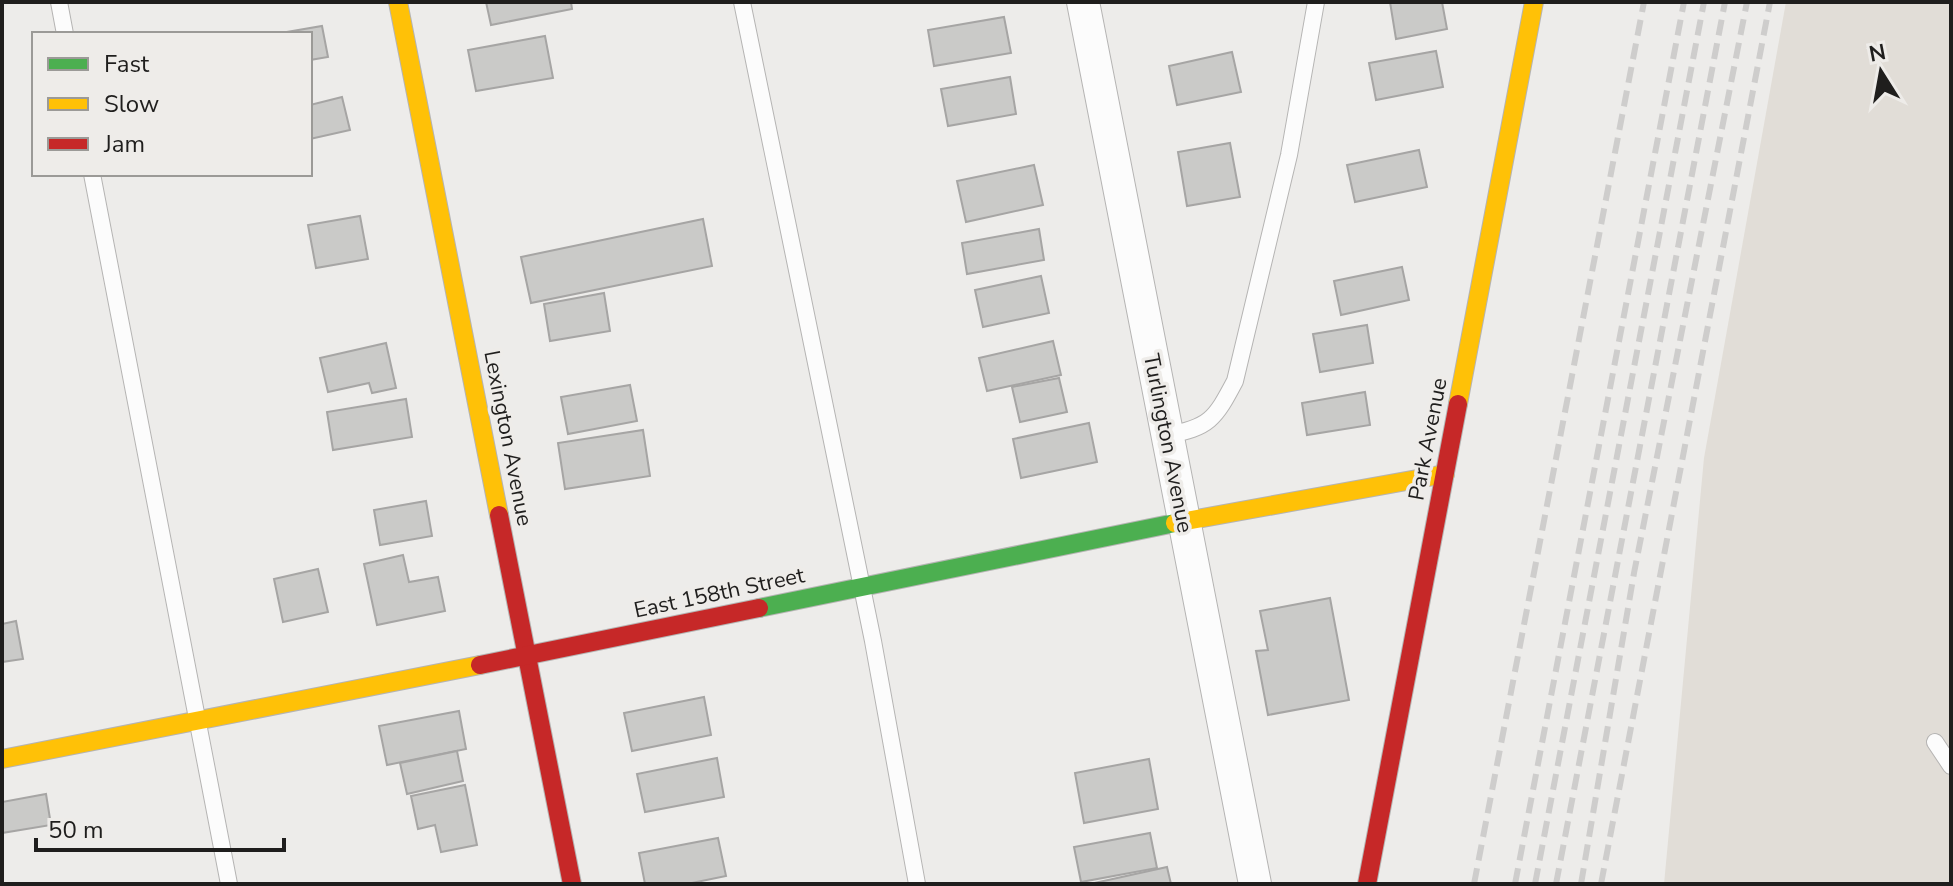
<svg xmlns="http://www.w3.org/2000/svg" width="1953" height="886" viewBox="0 0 1953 886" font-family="'Nunito Sans',sans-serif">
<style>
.built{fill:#e1ddd7}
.building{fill:#cacac8;stroke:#a6a5a4;stroke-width:2}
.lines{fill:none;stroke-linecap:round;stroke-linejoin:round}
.lane-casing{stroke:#b5b4b3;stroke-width:18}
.street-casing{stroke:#b5b4b3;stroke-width:34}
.fast-casing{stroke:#b5b4b3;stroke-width:20}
.slow-casing{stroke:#b5b4b3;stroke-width:20}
.jam-casing{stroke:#b5b4b3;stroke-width:20}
.lane{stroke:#fcfcfc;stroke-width:16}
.street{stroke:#fcfcfc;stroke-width:32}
.fast{stroke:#4caf50;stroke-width:18}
.slow{stroke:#ffc107;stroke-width:18}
.jam{stroke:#c62828;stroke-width:18}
.rail{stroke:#cecdcc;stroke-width:6;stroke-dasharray:16 8;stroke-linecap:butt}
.labels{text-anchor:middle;stroke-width:7;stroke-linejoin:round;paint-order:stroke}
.street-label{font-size:22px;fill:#1f1e1d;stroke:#eeece9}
</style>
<rect width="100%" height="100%" fill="#edecea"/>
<path class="built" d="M1786,2h165v882h-287l40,-426z"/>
<g class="building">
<path d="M486,2h85l1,7 -81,16z"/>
<path d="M1390,2h52l5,27 -51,10z"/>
<path d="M1004,17l7,36 -77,13 -6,-36z"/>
<path d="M322,26l6,31 -18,3v-26h-35z"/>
<path d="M545,36l8,42 -77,13 -8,-41z"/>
<path d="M1436,51l7,36 -67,13 -7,-37z"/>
<path d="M1232,52l9,40 -64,13 -8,-39z"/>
<path d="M1010,77l6,37 -68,12 -7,-37z"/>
<path d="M342,97l8,33 -40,9v-34z"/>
<path d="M1230,143l10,54 -53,9 -9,-54z"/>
<path d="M1419,150l8,37 -72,15 -8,-37z"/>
<path d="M1034,165l9,40 -77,17 -9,-41z"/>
<path d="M360,216l8,43 -52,9 -8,-43z"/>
<path d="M703,219l9,47 -181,37 -10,-46z"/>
<path d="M1039,229l5,31 -77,14 -5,-31z"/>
<path d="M1402,267l7,33 -68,15 -7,-34z"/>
<path d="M1041,276l8,37 -66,14 -8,-37z"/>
<path d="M604,293l6,38 -60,10 -6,-37z"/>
<path d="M1367,325l6,38 -53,9 -7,-38z"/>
<path d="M1053,341l8,34 -74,16 -8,-33z"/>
<path d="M386,343l10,45 -24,5 -3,-10 -41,9 -8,-34z"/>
<path d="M1059,378l8,34 -47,10 -8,-35z"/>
<path d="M630,385l7,36 -69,13 -7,-37z"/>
<path d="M1365,392l5,33 -63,10 -5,-32z"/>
<path d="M406,399l6,38 -79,13 -6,-38z"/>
<path d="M1089,423l8,39 -76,16 -8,-39z"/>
<path d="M643,430l7,46 -85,13 -7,-46z"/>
<path d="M426,501l6,35 -52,9 -6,-35z"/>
<path d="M403,555l6,27 29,-5 7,34 -68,14 -13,-61z"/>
<path d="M318,569l10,43 -45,10 -9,-43z"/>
<path d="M1330,598l19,102 -81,15 -12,-64 12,-1 -8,-39z"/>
<path d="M16,621l7,38 -21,3v-38z"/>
<path d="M704,697l7,38 -79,16 -8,-38z"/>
<path d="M459,711l7,38 -79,16 -8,-39z"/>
<path d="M457,751l6,30 -56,13 -7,-31z"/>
<path d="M717,758l7,39 -79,15 -8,-38z"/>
<path d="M1149,759l9,50 -74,14 -9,-50z"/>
<path d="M465,785l12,60 -36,7 -6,-27 -17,4 -7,-33z"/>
<path d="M46,794l5,31 -49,8v-31z"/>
<path d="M1150,833l7,35 -76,14 -7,-35z"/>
<path d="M718,838l8,38 -39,8h-42l-6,-31z"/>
<path d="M1167,867l4,17h-81z"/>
</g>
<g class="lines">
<defs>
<g id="lane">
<path d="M59,2l6,32"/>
<path d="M742,2l131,639 44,243"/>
<path d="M92,174l137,710"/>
<path d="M1167,435c42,-7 48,-16 68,-54l54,-226 27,-153"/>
<path d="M1935,742l16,24"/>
</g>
<path id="street" d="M1083,2l172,882"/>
<path id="fast" d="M759,608l416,-85"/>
<g id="slow">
<path d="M398,2l101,513"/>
<path d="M1458,404l76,-402"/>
<path d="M1175,523l270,-49"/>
<path d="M2,759l478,-94"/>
</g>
<g id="jam">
<path d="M499,515l73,369"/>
<path d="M480,665l279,-57"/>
<path d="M1367,884l91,-480"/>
</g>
</defs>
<use href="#lane" class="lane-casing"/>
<use href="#street" class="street-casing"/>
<use href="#fast" class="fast-casing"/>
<use href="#slow" class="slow-casing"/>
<use href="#jam" class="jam-casing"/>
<use href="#lane" class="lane"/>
<use href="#street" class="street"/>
<use href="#fast" class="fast"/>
<use href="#slow" class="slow"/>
<use href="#jam" class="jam"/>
<g class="rail">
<path d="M1474,884l170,-882"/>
<path d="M1515,884l169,-882"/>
<path d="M1535,884l169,-882"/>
<path d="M1556,884l169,-882"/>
<path d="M1581,884l53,-311 113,-571"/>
<path d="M1601,884l169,-882"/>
</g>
</g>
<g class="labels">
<g class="street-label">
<text transform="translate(509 438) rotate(79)" y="8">Lexington Avenue</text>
<text transform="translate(1427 439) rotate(-79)" y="8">Park Avenue</text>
<text transform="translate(1169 443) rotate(79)" y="8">Turlington Avenue</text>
<text transform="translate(719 592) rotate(-12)" y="8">East 158th Street</text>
</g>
</g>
<rect width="1953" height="886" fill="none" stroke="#1f1e1d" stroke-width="8"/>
<rect x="32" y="32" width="280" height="144" fill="#eeece9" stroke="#9b9a97" stroke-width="2"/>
<rect x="48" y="58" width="40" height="12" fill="#4caf50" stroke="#9b9a97" stroke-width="2"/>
<text x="104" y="72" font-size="24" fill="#1f1e1d">Fast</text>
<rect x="48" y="98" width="40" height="12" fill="#ffc107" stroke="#9b9a97" stroke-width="2"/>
<text x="104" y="112" font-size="24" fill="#1f1e1d">Slow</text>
<rect x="48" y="138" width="40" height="12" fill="#c62828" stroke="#9b9a97" stroke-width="2"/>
<text x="104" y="152" font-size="24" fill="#1f1e1d">Jam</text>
<g transform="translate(1881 72) rotate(349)" stroke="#eeece9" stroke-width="6" paint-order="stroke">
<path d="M0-6L14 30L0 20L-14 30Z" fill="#1f1e1d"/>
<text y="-12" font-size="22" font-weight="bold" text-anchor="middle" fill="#1f1e1d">N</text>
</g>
<path d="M36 838v12h248v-12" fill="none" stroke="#1f1e1d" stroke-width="4"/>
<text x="48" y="838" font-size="24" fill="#1f1e1d" stroke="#eeece9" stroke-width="6" paint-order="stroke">50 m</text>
</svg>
